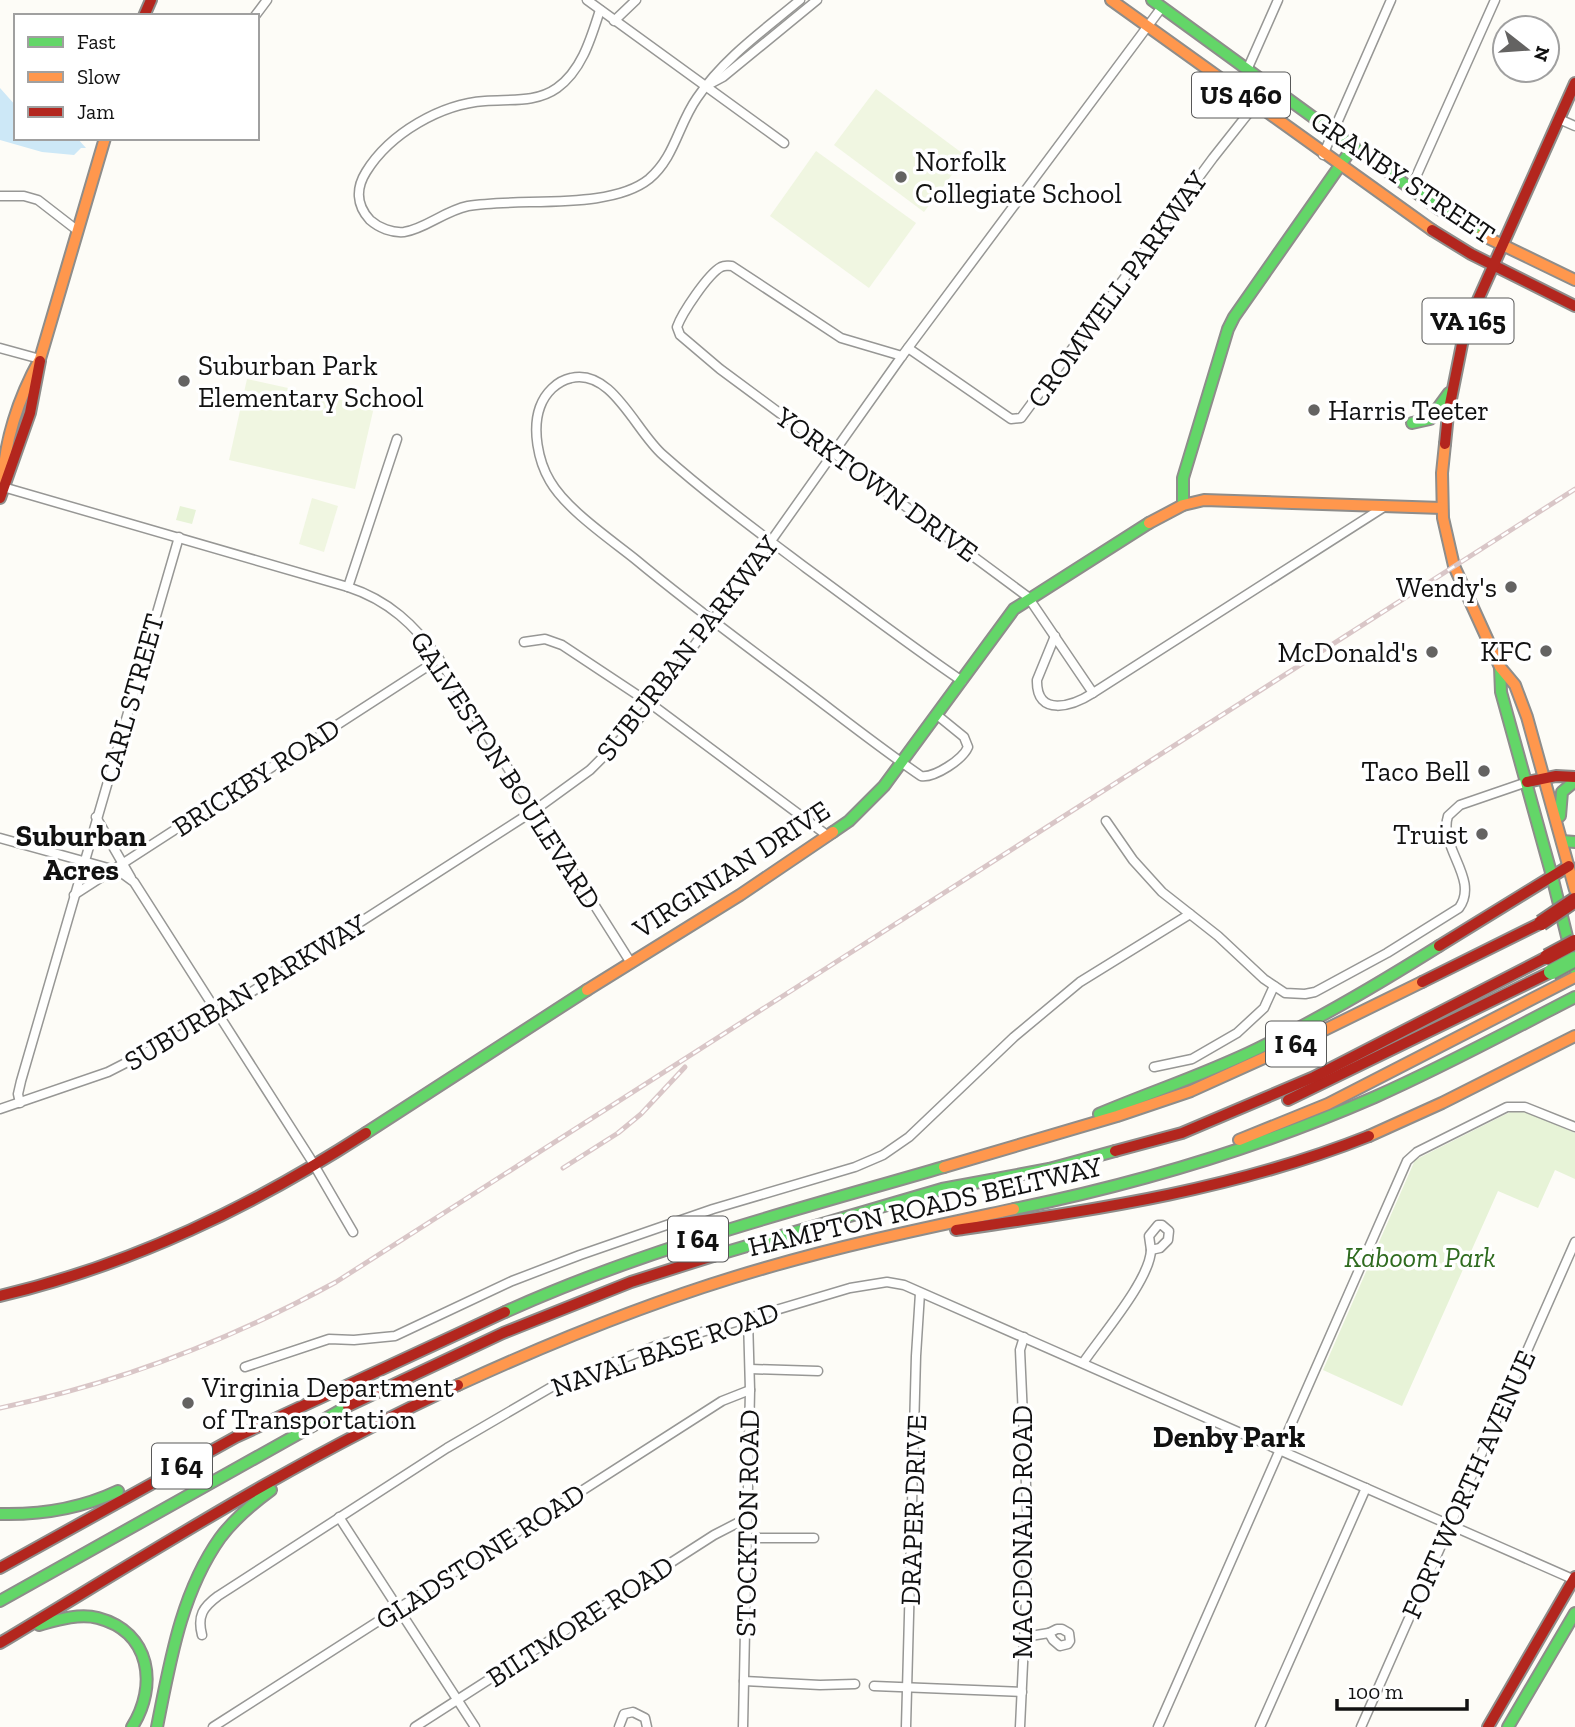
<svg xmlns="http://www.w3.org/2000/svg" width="1575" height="1727" viewBox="0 0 1575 1727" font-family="'Zilla Slab',serif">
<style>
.green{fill:#e7f3d7}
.pitch{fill:#f0f6e1}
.water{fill:#cde8f7}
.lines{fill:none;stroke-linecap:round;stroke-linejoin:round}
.street-casing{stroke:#979795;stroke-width:11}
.fast-casing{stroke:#8e8d8b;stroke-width:14}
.slow-casing{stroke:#8e8d8b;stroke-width:14}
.jam-casing{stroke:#8e8d8b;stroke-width:14}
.street{stroke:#fffffe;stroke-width:8}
.fast{stroke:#63d668;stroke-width:10}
.slow{stroke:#ff974d;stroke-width:10}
.jam{stroke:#b3261e;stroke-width:10}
.rail-casing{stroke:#d9c6c7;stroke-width:5}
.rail{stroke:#fff;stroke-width:2.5;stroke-dasharray:8;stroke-linecap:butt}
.fast-bridge-casing{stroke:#858482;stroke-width:18;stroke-linecap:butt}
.jam-bridge-casing{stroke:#858482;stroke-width:18;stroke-linecap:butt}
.fast-bridge{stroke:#63d668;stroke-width:14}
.jam-bridge{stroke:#b3261e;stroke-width:14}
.poi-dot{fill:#646362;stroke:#fff;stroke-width:2.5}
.labels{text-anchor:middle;stroke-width:7;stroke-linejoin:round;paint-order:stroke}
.shield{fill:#fff;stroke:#585858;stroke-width:2}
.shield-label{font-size:26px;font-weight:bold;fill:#111}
.poi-label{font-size:28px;fill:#111;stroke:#fff;text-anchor:end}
.street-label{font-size:28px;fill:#111;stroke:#fff}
.park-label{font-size:28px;font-style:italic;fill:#2f6b1f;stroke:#fff}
.neighbourhood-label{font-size:30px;font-weight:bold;fill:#111;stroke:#fff}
</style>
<rect width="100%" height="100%" fill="#fdfcf7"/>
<g class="green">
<path d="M180,506l16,4 -4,14 -16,-4z"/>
<path d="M1512,1111l15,1 48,21v46l-20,-9 -17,38 -40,-17 -96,215 -79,-36 92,-210z"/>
</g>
<g class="pitch">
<path d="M876,89l90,67 -42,56 -90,-67z"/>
<path d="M816,151l100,72 -47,65 -99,-72z"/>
<path d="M247,379l127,28 -19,82 -126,-29z"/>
<path d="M312,498l26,8 -14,46 -25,-8z"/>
</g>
<path class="water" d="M0,88l16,18v32h61l9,10h-5l-7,7 -32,-3 -42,-12z"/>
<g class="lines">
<defs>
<g id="street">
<path d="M587,0l197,143"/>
<path d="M600,10c-9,28 -18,60 -43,78 -21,15 -47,11 -72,13 -44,3 -95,32 -119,71 -10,16 -10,33 4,48 9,8 22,13 34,12 21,-3 40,-21 64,-26 52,-9 141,5 181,-27 26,-22 29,-54 48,-81 27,-40 67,-68 103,-98"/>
<path d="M255,16l12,-16"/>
<path d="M614,21l22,-21"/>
<path d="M1247,70l31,-70"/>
<path d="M708,85l15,-8 94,-77"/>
<path d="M1559,119l16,7"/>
<path d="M1323,155l68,-155"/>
<path d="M1411,188l84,-188"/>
<path d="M0,196h24l14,4 40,31"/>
<path d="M0,348l40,11"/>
<path d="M908,348l103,71 10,-1 192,-260 57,-72"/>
<path d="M902,356l-61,-18 -109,-72c-5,0 -7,-1 -11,1 -13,7 -39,46 -44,60l3,8 40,34 308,228 65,96"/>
<path d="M3,487l345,100c40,13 67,38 91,72l192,304"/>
<path d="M348,587l49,-148"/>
<path d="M1055,636l-18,44c-1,38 36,26 56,13l291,-186"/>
<path d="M524,642l21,-3 17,6 89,59 177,132"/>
<path d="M937,715l27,22 4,10c-5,12 -33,31 -47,29 -41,-28 -80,-59 -120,-89 -56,-42 -112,-83 -166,-128 -25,-20 -69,-50 -85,-78 -12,-20 -18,-52 -10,-74 5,-14 17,-26 31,-29 41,-10 65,54 92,77 45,40 94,76 143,113 52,38 103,77 156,113"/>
<path d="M96,817l35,61"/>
<path d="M1106,821l27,39 29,32 56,44 46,43 21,14 20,1 10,-2 72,-39 72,-45c21,-29 -21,-61 -11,-92l12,-11 67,-23"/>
<path d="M0,838l119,33 15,11 176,276 43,74"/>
<path d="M74,895l365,-236"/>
<path d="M1154,1067l38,-8 45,-26 27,-25 10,-22"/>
<path d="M20,1103l-2,-9 3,-13 158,-544"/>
<path d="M0,1109l108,-37 92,-47 335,-215 55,-40 39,-39 22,-27 120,-163 131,-185 260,-349"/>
<path d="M1158,1225h4l7,6 -1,9 -8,8 -9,2 -2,-14z"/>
<path d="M1083,1363c18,-27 67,-83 68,-113"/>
<path d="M245,1367l84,-28 25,1 41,-4 117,-55 68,-26 133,-46 142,-42 28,-12 26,-18 105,-100 66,-55 110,-68"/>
<path d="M750,1369l68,2"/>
<path d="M339,1517l136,210"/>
<path d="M747,1538h67"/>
<path d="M1057,1629h5l7,4 1,8 -2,3 -8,2 -7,-6 -4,-7z"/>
<path d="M202,1635c-5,-19 1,-28 16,-39l229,-148 108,-63 100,-39 195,-58 37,-6 17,3 671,295"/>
<path d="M1024,1637l25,-4"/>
<path d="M744,1681l76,4 35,-1"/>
<path d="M874,1686l148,6"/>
<path d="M213,1727l509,-326 28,-11"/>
<path d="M415,1727l299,-192 33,-17"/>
<path d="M619,1727l5,-13 9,-2 12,6 2,9"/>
<path d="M743,1727l7,-337 -2,-71"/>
<path d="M906,1727l10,-371 4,-63"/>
<path d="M1020,1727l6,-127 1,-93 -7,-157 4,-13"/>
<path d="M1158,1727l249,-566 10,-9 90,-45h18l50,20"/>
<path d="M1260,1727l106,-239"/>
<path d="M1361,1727l214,-485"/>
</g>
<g id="fast">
<path d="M1152,0l287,209 43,26"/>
<path d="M1412,423l18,-4 19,-26"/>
<path d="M1183,505v-27l45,-149 6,-12 119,-170"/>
<path d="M1500,667l1,25 51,184 23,93"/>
<path d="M1560,816l2,-24 13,-11"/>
<path d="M833,832l16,-11 35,-35 130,-177 135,-86"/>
<path d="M1562,841l13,1"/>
<path d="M1099,1114c52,-22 107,-40 158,-65 63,-30 123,-66 182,-103"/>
<path d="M366,1133l221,-143"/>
<path d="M1014,1209c123,-25 244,-61 361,-112 68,-30 134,-66 200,-100"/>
<path d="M713,1256l229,-67 107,-20 66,-18"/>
<path d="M505,1312c141,-64 291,-102 439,-145"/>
<path d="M0,1514c42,1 80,-5 118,-23"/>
<path d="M0,1601l348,-195"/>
<path d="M39,1625c18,-5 40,-12 59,-7 53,14 60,68 34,109"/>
<path d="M157,1727c13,-65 24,-134 63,-189 14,-19 32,-34 51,-48"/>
<path d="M1508,1727l67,-114"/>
</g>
<g id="slow">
<path d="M1111,0l321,230"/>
<path d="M1482,235l93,45"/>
<path d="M1445,444l-3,29 1,45 11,48 46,101 15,18 12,32 48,173"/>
<path d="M3,487c0,-44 16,-90 37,-128l65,-221"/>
<path d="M1149,523l34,-18 21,-5 238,8"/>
<path d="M587,990l153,-95 93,-63"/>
<path d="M1369,1136l73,-33 133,-67"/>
<path d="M1239,1140l89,-36 247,-127"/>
<path d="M944,1167l173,-51 74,-25 119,-54 112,-55"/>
<path d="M458,1385c100,-46 202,-87 307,-117 82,-24 165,-41 249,-59"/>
</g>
<g id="jam">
<path d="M144,16l7,-16"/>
<path d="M1432,230l39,24 104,52"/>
<path d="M1445,444l3,-30 17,-85 110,-246"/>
<path d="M0,498l30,-85 10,-52"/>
<path d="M1527,782l29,-6 19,1"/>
<path d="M1439,946l130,-80"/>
<path d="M1422,982l119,-59"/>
<path d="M1288,1100l263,-128"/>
<path d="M1115,1151l67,-18 132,-56 233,-120"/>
<path d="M956,1230c143,-21 277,-40 413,-94"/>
<path d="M0,1296c134,-32 251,-89 366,-163"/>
<path d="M348,1406l155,-73 128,-51 82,-26"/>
<path d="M0,1568l236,-131 269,-125"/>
<path d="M0,1643c150,-90 298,-185 458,-258"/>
<path d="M1488,1727l87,-150"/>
</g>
</defs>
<use href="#street" class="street-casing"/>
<use href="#fast" class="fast-casing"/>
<use href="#slow" class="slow-casing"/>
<use href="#jam" class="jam-casing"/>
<use href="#street" class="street"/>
<use href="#fast" class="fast"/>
<use href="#slow" class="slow"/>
<use href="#jam" class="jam"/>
<defs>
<g id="rail">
<path d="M563,1168l55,-35 23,-19 44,-47"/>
<path d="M0,1408c119,-25 229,-67 336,-126l1239,-793"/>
</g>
</defs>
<use href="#rail" class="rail-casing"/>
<use href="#rail" class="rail"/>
<defs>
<path id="fast-bridge" d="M1551,972l24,-13"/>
<g id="jam-bridge">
<path d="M1541,923l34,-23"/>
<path d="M1547,957l28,-15"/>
</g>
</defs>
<use href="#fast-bridge" class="fast-bridge-casing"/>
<use href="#jam-bridge" class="jam-bridge-casing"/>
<use href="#fast-bridge" class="fast-bridge"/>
<use href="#jam-bridge" class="jam-bridge"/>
</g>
<g class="poi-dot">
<circle cx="901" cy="177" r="7"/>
<circle cx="184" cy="381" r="7"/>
<circle cx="1314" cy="410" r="7"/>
<circle cx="1511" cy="587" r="7"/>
<circle cx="1546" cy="651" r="7"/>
<circle cx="1432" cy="652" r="7"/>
<circle cx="1484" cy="771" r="7"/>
<circle cx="1482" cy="834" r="7"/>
<circle cx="188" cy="1403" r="7"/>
</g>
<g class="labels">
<g class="shield">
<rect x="1192" y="72.5" width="98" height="45" rx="5"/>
<rect x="1422.5" y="298.5" width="91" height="45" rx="5"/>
<rect x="1266" y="1021.5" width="60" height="45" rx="5"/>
<rect x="668" y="1216.5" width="60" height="45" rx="5"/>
<rect x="152" y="1443.5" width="60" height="45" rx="5"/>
</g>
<g class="shield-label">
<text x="1241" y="104">US 460</text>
<text x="1468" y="330">VA 165</text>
<text x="1296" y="1053">I 64</text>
<text x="698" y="1248">I 64</text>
<text x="182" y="1475">I 64</text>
</g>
<g class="poi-label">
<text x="915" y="171" text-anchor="start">Norfolk<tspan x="915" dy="32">Collegiate School</tspan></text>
<text x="198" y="375" text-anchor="start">Suburban Park<tspan x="198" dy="32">Elementary School</tspan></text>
<text x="1328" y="420" text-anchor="start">Harris Teeter</text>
<text x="1497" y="597">Wendy's</text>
<text x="1532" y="661">KFC</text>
<text x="1418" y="662">McDonald's</text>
<text x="1470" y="781">Taco Bell</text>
<text x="1468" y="844">Truist</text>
<text x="202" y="1397" text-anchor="start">Virginia Department<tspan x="202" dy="32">of Transportation</tspan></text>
</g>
<g class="street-label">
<text transform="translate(1403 177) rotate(34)" y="10">GRANBY STREET</text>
<text transform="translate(1117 289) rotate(-54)" y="10">CROMWELL PARKWAY</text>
<text transform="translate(877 484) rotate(36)" y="10">YORKTOWN DRIVE</text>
<text transform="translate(687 648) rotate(-52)" y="10">SUBURBAN PARKWAY</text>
<text transform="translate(131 698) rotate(-74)" y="10">CARL STREET</text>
<text transform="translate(506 770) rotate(57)" y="10">GALVESTON BOULEVARD</text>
<text transform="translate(256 777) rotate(-33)" y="10">BRICKBY ROAD</text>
<text transform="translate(731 869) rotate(-33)" y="10">VIRGINIAN DRIVE</text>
<text transform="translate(245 992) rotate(-31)" y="10">SUBURBAN PARKWAY</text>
<text transform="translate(925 1206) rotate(-13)" y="10">HAMPTON ROADS BELTWAY</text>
<text transform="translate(665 1349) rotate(-19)" y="10">NAVAL BASE ROAD</text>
<text transform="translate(1468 1484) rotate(-66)" y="10">FORT WORTH AVENUE</text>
<text transform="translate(913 1510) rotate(-88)" y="10">DRAPER DRIVE</text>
<text transform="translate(747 1523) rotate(-89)" y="10">STOCKTON ROAD</text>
<text transform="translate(1022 1532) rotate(-90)" y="10">MACDONALD ROAD</text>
<text transform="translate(480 1556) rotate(-33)" y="10">GLADSTONE ROAD</text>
<text transform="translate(580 1621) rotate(-33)" y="10">BILTMORE ROAD</text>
</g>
<g class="park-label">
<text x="1420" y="1267">Kaboom Park</text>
</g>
<g class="neighbourhood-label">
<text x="81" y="846">Suburban<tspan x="81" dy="34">Acres</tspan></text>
<text x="1229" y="1447">Denby Park</text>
</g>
</g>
<rect x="14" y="14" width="245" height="126" fill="#ffffff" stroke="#a0a0a0" stroke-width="2"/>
<rect x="28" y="37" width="35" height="10" fill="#63d668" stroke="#a0a0a0" stroke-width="2"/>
<text x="77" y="49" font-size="21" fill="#111111">Fast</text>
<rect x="28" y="72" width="35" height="10" fill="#ff974d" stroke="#a0a0a0" stroke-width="2"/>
<text x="77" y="84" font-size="21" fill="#111111">Slow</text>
<rect x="28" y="107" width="35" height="10" fill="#b3261e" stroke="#a0a0a0" stroke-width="2"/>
<text x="77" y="119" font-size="21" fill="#111111">Jam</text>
<g transform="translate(1526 49) rotate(107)"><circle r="33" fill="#ffffff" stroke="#a0a0a0" stroke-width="2"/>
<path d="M0-5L12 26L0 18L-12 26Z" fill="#646362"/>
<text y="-10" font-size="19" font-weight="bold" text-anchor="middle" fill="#111111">N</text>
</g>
<path d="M1337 1699v10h130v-10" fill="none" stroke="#111111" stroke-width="3.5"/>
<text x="1348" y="1699" font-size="21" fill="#111111" stroke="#ffffff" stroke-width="5" paint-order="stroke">100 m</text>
</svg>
